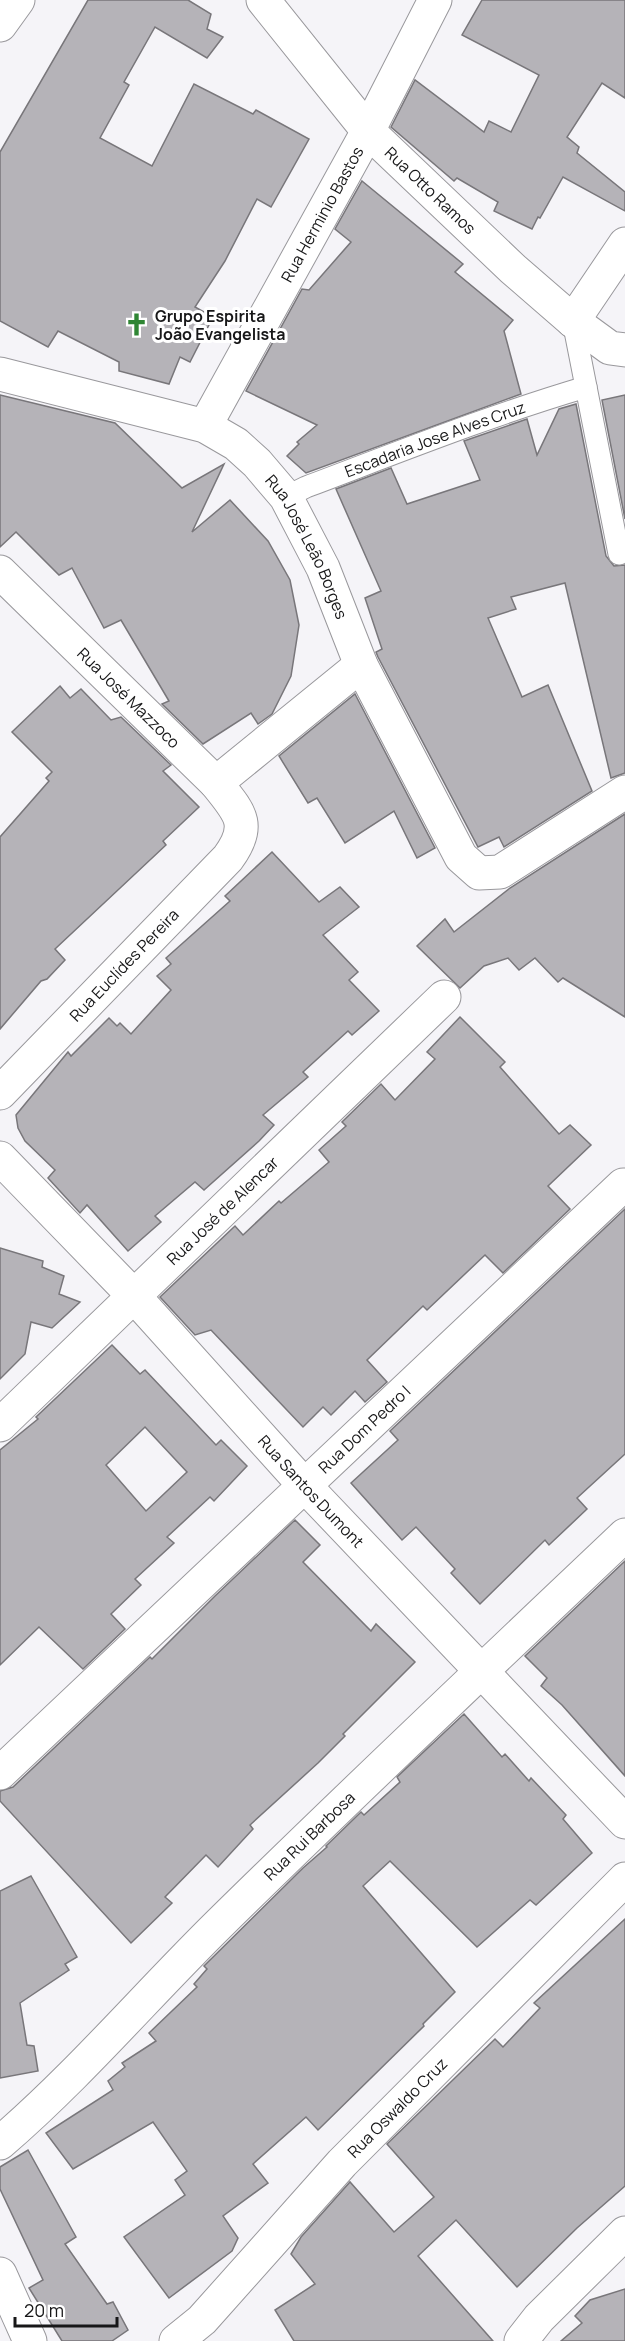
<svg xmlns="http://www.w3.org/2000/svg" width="625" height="2341" viewBox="0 0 625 2341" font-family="Manrope,sans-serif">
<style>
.building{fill:#b5b3b8;stroke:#78767a;stroke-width:1.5;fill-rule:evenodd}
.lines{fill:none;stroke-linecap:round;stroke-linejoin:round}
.service-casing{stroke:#99989c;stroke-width:23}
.minor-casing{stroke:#99989c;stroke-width:35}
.secondary-casing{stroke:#99989c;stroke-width:35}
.service{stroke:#fff;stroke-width:21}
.minor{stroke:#fff;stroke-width:33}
.secondary{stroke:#fff;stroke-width:33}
.labels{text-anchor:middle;stroke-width:6;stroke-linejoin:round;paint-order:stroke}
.street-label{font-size:16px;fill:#171718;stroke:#fff}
.poi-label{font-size:16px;font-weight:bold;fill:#171718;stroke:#fff;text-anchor:start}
</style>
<rect width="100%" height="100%" fill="#f5f4f8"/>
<g class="building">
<path d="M88,0h100l23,14 -4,15 16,8 -16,21 -52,-31 -31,55 5,3 -29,53 52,28 42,-82 59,30 3,-4 53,29 -38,68 -14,-8 -32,62 -30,46 18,10 -23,45 -10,-5 -11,27 -50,-13v-9l-61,-31 -10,16 -48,-26v-169z"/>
<path d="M482,0h143v98l-23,-15 -35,54 12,10 -2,6 48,39v19l-62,-34 -23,41 -2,-1 -6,12 -38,-18 4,-9 -41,-24 -3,3 -63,-54 24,-47 69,52 5,-11 22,11 28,-57 -77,-40z"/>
<path d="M362,181l101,83 -8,8 58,48 -9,11 17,63 -215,79 -19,-17 12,-12 -2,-2 20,-17 -71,-34 56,-102 7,1 42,-48 -16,-13z"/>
<path d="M0,395l115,28 67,65 42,-24 -32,68 38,-32 38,41 22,39 9,45 -8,51 -19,38 -14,10 -7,-11 -48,31 -41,-40 7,-3 -48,-81 -17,8 -32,-60 -13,7 -43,-43 -16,15z"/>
<path d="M625,395v124l-23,-119z"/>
<path d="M576,404l30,152 8,10 11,-1v208l-14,5 -46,-195 -54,14 5,12 -28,9 34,79 26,-12 44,106 -88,56 -5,-10 -21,10 -100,-190 -2,-5 6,-3 -17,-51 16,-7 -45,-102 55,-21 16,36 73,-24 -16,-39 63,-22 10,36 22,-46z"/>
<path d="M60,686l10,12 11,-9 30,31 10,-3 50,48 -8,6 36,36 -36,34 3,4 -111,104 10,11 -18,19 -6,2 -41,48v-192l49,-56 -3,-3 6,-6 -40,-40z"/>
<path d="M355,694l80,154 -18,10 -23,-47 -49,32 -28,-45 -9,5 -29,-47z"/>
<path d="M625,814v203l-62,-39 -5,4 -23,-24 -16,12 -11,-12 -24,8 -24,22 -43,-42 28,-27 9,13 56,-44z"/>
<path d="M272,852l47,50 21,-15 19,20 -36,28 35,37 -9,8 30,31 -27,24 -4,-4 -45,41 5,5 -45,38 11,10 -15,16 -55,49 -9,-8 -40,34 6,6 -33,29 -41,-46 -7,8 -32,-35 7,-8 -30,-29 -7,-13 -2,-13 52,-63 3,4 38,-38 8,8 3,-3 11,11 40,-44 -14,-14 14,-12 -5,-6 64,-57 -5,-5z"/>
<path d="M460,1017l45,45 -5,5 59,67 11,-9 21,20 -43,41 22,23 -67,64 -18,-18 -58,55 -4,-4 -56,54 20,22 -22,20 -10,-11 -24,24 -8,-8 -20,20 -92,-97 -16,5 -35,-38 75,-71 8,9 36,-34 2,2 48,-41 -10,-12 27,-24 -4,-4 39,-38 14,16 40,-41 -8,-7z"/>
<path d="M625,1209v245l-48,44 10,11 -38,36 -4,-5 -65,64 -29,-31 4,-4 -39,-42 -14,13 -51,-57 47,-43 -8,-9z"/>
<path d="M0,1248l43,13 -1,6 22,9 -5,18 21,8 -28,26 -21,-6 -6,32 -25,25z"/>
<path d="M112,1345l28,29 5,-4 71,75 5,-5 26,26 -33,35 -4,-4 -43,40 7,6 -39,36 6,6 -30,29 14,15 -42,40 -44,-42 -39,38v-215l38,-31 -2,-2zM145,1427l42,45 -41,39 -40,-46z"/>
<path d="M295,1520l25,25 -17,17 68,69 5,-7 39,38 -72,72 2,2 -27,27 -68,62 3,4 -35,38 -12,-12 -41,42 7,6 -41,40 -131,-142v-10l13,-4 137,-130 2,2 63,-63z"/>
<path d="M625,1561v215l-63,-71 -21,-19 6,-8 -22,-22z"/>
<path d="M464,1714l38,43 3,-3 24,27 2,-3 35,37 -3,4 29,34 -56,52 -6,-5 -53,47 -87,-86 -27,25 92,106 -32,32 1,2 -106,104 -12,-13 -53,47 15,19 -45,33 15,22 -6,13 -63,47 -45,-61 61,-42 -10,-15 12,-9 -34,-49 -80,47 -27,-36 67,-43 -5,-9 17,-14 -3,-4 34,-22 -7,-8 48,-46 -3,-3 13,-15 -3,-3 99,-98 24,-21 -1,-1 35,-34 3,3 36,-33 -3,-5z"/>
<path d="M31,1876l46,81 -12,7 4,6 -49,33 7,42 7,1 4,25 -38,7v-187z"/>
<path d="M625,1919v267l-48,42 -60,59 -61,-67 -38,36 75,85h-199l-19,-31 40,-26 -24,-30 10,-17 49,-55 44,50 40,-35 -47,-53 108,-105 8,8 37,-39 -6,-5z"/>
<path d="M28,2150l48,87 -11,7 42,60 6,-2 15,28 -16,11h-50l-33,-53 14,-8 -43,-91v-22z"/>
<path d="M625,2289v52h-64l21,-18 -7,-7 15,-16z"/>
</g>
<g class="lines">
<defs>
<g id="service">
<path d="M573,321l46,233"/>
<path id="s1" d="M286,497l20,-10c93,-35 185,-72 280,-100"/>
</g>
<g id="minor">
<path id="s2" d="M263,0l105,131 145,138 60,52 37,27 15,2"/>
<path d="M573,321l52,-77"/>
<path id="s3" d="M0,374l205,52 31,18 21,19 29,34 37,71 38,97 100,192 18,16 21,-1 125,-80"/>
<path id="s4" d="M205,426l163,-295 67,-131"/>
<path id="s5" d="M0,572l216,211c23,29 37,41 12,75l-228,235"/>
<path d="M216,783l145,-118"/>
<path id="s6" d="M0,1158l133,137 172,191 320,336"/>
<path id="s7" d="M0,1425l444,-428"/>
<path id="s8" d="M0,1773l623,-588"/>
<path id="s9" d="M0,2143c78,-67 145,-146 218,-218 134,-132 271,-261 407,-390"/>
<path d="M0,2274l30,67"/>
<path id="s10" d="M176,2341l26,-21 140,-157 283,-284"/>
<path d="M521,2341l18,-23 86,-85"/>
</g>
<path id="secondary" d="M0,25l18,-25"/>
</defs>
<use href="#service" class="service-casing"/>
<use href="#minor" class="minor-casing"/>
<use href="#secondary" class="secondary-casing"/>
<use href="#service" class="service"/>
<use href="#minor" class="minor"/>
<use href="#secondary" class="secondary"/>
</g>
<defs>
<symbol id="church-bare" viewBox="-9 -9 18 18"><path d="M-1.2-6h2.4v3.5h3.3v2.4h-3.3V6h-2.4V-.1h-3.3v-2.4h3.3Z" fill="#2f8634" stroke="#fff" stroke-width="2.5" paint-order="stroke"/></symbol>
</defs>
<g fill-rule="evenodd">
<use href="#church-bare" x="120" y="308" width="33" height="33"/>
</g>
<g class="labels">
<g class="street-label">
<text dy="6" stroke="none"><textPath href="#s2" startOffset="254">Rua Otto Ramos</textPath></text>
<text dy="6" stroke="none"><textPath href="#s4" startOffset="242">Rua Herminio Bastos</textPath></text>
<text dy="6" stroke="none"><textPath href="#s1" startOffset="160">Escadaria Jose Alves Cruz</textPath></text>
<text dy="6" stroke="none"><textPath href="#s3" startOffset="374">Rua José Leão Borges</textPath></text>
<text dy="6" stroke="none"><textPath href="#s5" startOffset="180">Rua José Mazzoco</textPath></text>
<text transform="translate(124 965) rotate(-46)" y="6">Rua Euclídes Pereira</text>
<text dy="6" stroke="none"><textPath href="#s7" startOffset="309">Rua José de Alencar</textPath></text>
<text dy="6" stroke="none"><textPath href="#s8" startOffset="501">Rua Dom Pedro I</textPath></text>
<text dy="6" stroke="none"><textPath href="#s6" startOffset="456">Rua Santos Dumont</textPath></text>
<text dy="6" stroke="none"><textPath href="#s9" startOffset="436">Rua Rui Barbosa</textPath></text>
<text dy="6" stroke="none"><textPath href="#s10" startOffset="322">Rua Oswaldo Cruz</textPath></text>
</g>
<g class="poi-label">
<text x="155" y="322">Grupo Espirita<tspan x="155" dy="18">João Evangelista</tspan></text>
</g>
</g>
<path d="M15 2317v9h102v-9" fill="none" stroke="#171718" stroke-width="3"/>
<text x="24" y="2317" font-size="18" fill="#171718" stroke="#ffffff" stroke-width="4.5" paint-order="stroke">20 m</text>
</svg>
